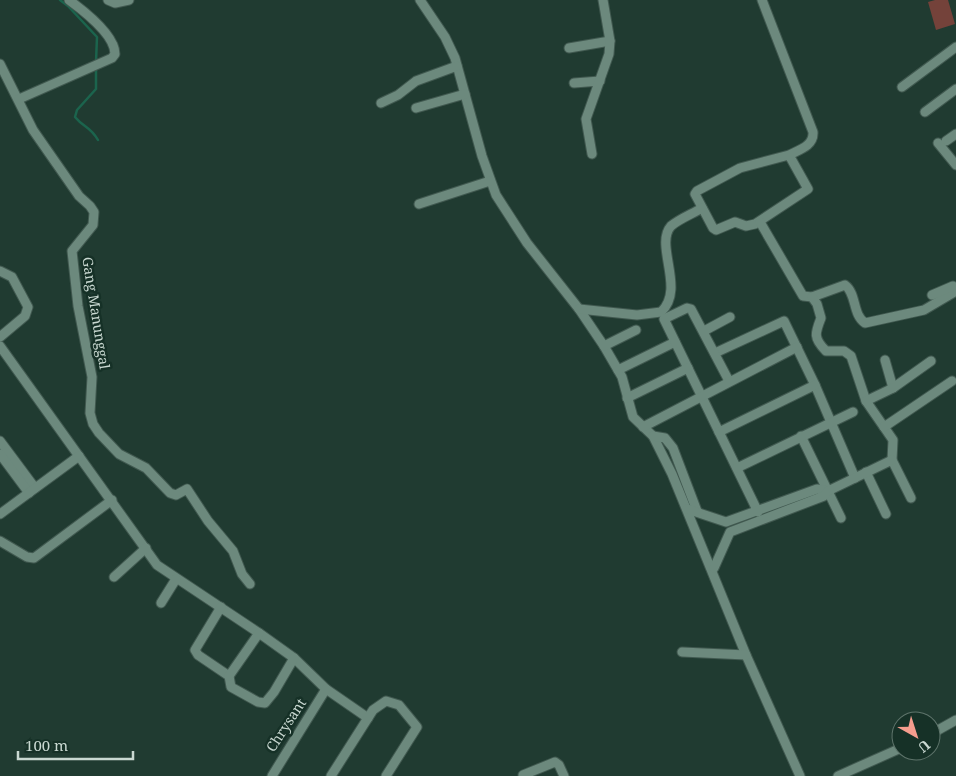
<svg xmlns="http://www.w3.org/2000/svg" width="956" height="776" viewBox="0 0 956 776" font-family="'Noto Serif',serif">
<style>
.green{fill:#74423a}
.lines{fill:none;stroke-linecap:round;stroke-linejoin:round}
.stream{stroke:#1b644d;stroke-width:2.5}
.minor-casing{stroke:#415950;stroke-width:11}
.minor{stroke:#6c897d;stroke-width:9}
.labels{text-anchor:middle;stroke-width:5;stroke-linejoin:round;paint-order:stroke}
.street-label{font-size:14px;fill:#c9d8d1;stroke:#163127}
</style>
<rect width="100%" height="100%" fill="#203b31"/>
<path class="green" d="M935,0h13l7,24 -19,6 -8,-28z"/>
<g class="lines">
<g class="stream">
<path d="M60,0l8,6 29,31 -1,25"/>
<path d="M96,67v22l-19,21 -2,7c9,11 15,9 23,23"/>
</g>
<defs>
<g id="minor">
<path d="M108,0l7,3 14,-3"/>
<path d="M420,0l25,37 10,21 27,98 14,39 31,48 52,66 25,37 18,31 11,40 20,19 19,38 74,181 54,121"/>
<path d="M762,0l51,132c1,14 -14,18 -24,23l19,34 -53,35 -9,2 -11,-4 -19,8 -3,-2 -18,-34 2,-3 43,-23 49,-13"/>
<path d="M569,48l41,-7"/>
<path d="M0,64l33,66 46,66 11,10 4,6 -1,13 -21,26 6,55 14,71 -2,36 3,11 6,9 20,21 27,14 24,25 6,2 11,-6 21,32 25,30 9,23 8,10"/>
<path d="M574,83l26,-2"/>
<path d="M902,87l54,-40"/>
<path d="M19,99l93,-41 3,-4c0,-19 -31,-43 -46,-54"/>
<path d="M381,103l17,-8 18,-14 41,-15"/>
<path d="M416,108l49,-14"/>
<path d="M925,112l31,-23"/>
<path d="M946,141l10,-7"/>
<path d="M938,143l18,22"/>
<path d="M592,154l-6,-35 23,-65 1,-13 -7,-41"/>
<path d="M419,204l71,-23"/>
<path d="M760,222l43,74 9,1 33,-12c12,9 7,29 20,38l59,-13 32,-19"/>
<path d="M0,271l12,6 16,30 -3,9 -25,21"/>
<path d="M932,295l21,-9"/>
<path d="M812,297l5,7 4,14c-6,15 -8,20 5,33h18l7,5 15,45 27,39 -1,20 19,38"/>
<path d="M579,309l58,6 24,-3c25,-23 -7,-67 10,-86 8,-7 21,-12 31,-18"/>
<path d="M704,331l26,-14"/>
<path d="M0,346l157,219 102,68 35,25 32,31 42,29"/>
<path d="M604,346l32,-16"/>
<path d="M715,353l69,-32 31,64 40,93"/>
<path d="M885,360l8,28"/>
<path d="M618,370l57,-28"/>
<path d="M729,381l-38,-72 -4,-1 -23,11 94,193"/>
<path d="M627,398l61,-30"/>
<path d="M866,401l27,-13 38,-27"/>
<path d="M643,427l154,-80"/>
<path d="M884,427l68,-46"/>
<path d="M719,432l96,-47"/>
<path d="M653,436l12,2 8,10 24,63"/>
<path d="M801,436l40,82"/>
<path d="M0,441l35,47"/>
<path d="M0,454l29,39"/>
<path d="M737,468l116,-56"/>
<path d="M866,472l20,42"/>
<path d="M687,509l39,13 91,-33 11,2"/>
<path d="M0,514l79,-58"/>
<path d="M0,541l27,16 7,1 78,-58"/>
<path d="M714,568l16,-36 94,-36 4,-5 64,-31"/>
<path d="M114,577l32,-29"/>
<path d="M161,603l15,-24"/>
<path d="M221,607l-26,43 3,5 31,21 2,11 27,15 7,1 9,-11 20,-34"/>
<path d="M682,652l64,3"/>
<path d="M229,676l30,-43"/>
<path d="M931,734l25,-14"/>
<path d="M523,775l32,-13 4,3 5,11"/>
<path d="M272,776l54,-87"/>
<path d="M331,776l42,-66 13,-9 13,4 18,22 -31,49"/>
<path d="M838,776l63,-28"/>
</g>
</defs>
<use href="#minor" class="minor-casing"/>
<use href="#minor" class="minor"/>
</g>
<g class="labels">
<g class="street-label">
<text transform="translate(96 313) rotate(81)" y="5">Gang Manunggal</text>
<text transform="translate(286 725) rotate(-57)" y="5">Chrysant</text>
</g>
</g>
<g transform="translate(916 736) rotate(141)"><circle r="24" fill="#163127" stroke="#5e746b"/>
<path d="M0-4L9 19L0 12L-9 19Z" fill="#f59d8e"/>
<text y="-8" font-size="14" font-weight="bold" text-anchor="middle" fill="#c9d8d1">U</text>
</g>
<path d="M18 751v8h115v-8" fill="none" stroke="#c9d8d1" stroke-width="2.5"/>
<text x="25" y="751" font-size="15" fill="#c9d8d1" stroke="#163127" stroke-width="4" paint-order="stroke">100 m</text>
</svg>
